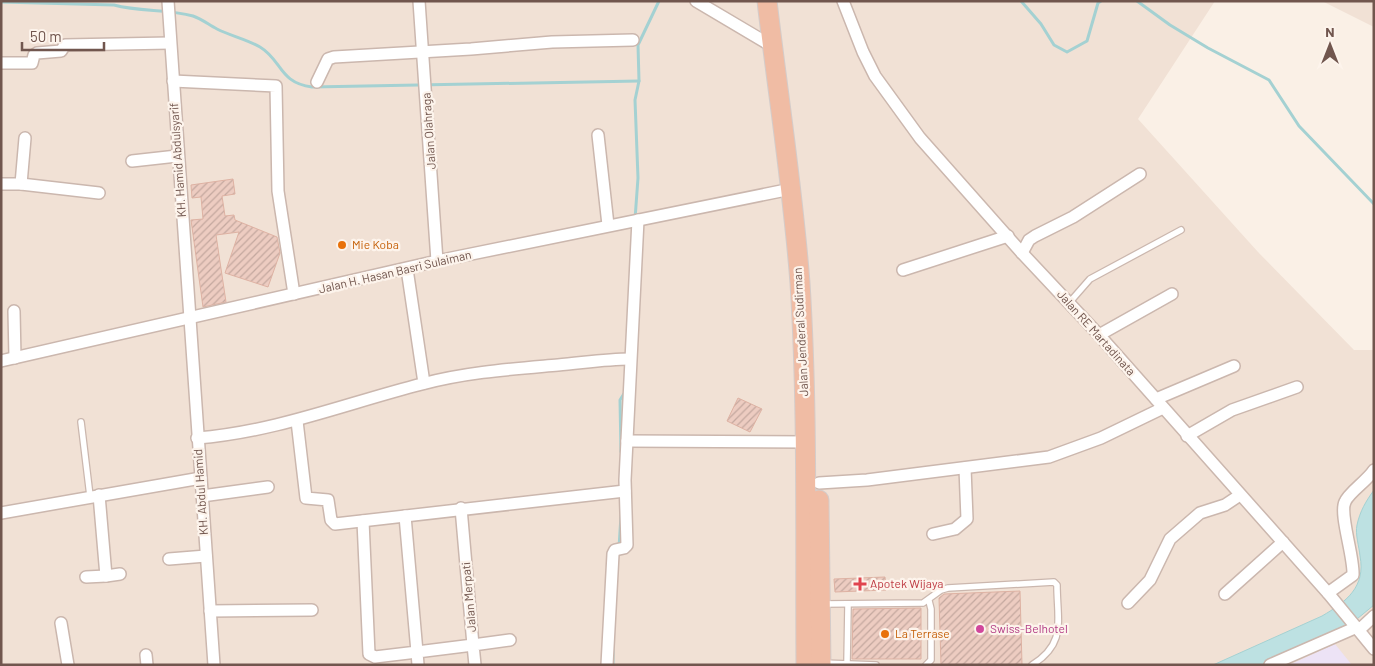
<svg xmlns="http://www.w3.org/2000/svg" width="1375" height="666" viewBox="0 0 1375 666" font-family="Barlow,sans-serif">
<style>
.residential{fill:#f1e1d5}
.education{fill:#ede3f6}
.water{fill:#bde1e2;stroke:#a4d1d2}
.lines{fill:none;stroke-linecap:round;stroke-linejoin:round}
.stream{stroke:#a4d1d2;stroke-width:3}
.building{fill:url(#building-hatch);stroke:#deb2a3}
.service-casing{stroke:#cbb7ae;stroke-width:8}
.minor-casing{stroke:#cbb7ae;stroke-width:14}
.trunk-casing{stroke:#d4ccca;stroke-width:21}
.service{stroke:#fff;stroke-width:5.5}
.minor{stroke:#fff;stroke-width:11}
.trunk{stroke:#f0bca4;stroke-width:19}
.food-dot{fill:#e8710a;stroke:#fdf4ec;stroke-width:2}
.health-dot{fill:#e0444e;stroke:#fdf4ec;stroke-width:2}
.hotel-dot{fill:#d1479c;stroke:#fdf4ec;stroke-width:2}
.labels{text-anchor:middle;stroke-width:4.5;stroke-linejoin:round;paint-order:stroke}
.street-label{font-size:12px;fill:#71564e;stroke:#fdf4ec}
.food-label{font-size:12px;fill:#c56008;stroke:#fdf4ec;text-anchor:start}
.health-label{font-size:12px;fill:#be3a42;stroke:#fdf4ec;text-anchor:start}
.hotel-label{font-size:12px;fill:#b23c85;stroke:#fdf4ec;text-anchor:start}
</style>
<defs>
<pattern id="building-hatch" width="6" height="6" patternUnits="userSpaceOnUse" patternTransform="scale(1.25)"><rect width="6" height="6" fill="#edccc1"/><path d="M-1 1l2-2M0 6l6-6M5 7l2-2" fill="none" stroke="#c4a89f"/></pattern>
</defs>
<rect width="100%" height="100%" fill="#faf0e6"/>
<g class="residential">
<path d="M1,1h1214l-77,118 120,133 96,98h20v315h-1373z"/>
<path d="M1322,1h52v26z"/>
</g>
<path class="education" d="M1335,644l17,21h-63z"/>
<path class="water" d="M1374,490v115l-28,23 -81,37h-52l109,-49c24,-14 44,-29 38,-60 -1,-10 -5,-22 -3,-31 3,-14 9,-24 17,-35z"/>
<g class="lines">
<g class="stream">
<path d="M1021,1l20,23 13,21 13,7 20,-11 11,-38 3,-2"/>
<path d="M1137,1l33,24 38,23 61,32 30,46 75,78"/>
<path d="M1,2l113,3c26,7 54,4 79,11 9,3 16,9 24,13 14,7 29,10 43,18 22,13 19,36 52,40l327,-6"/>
<path d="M635,219l3,-41 -3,-78 4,-19 -1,-36 21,-44"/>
<path d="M621,452l-1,-52 5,-8"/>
<path d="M619,547l2,-31"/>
<path d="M613,650v15"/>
</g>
</g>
<g class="building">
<path d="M233,179l2,15 -13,2 3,20 9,-1 1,5 42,17 3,16 -12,34 -43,-14 14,-41 -23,3 10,67 -23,5 -12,-87 12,-1 -2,-22 -9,1 -1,-13z"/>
<path d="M738,398l24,11 -12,23 -23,-11z"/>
<path d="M885,577l1,13 -51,2 -1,-13z"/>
<path d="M1020,591l2,74h-81l-2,-67 5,-4z"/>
<path d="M921,608v51h-69l1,-50z"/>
</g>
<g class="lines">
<defs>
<g id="service">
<path d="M1069,303l21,-24 91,-49"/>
<path d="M81,422l9,74"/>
<path d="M823,604l100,-1 18,-13 7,-2 106,-6 3,3c0,36 10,58 -25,80"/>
<path d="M823,663l53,2"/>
<path d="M847,663l1,-58"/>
<path d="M926,665l5,-5v-51l-2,-8"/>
</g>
<g id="minor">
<path d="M168,1l46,664"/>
<path d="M419,1l18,260"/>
<path d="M696,1l76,45"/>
<path d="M843,1l20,51 12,24 45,62 102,115 77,82 229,258 46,56"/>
<path d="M1,63h31l2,-8 3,-2 24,-2 4,-6 105,-2"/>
<path d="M173,81l103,5 2,105 16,103"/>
<path d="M317,82l11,-23 6,-2 137,-8 81,-7 81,-2"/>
<path d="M598,135l10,90"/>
<path d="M132,161l45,-5"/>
<path d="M1,184h20l78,9"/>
<path d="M21,184l4,-46"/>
<path d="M1022,253l7,-13 6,-4 38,-19 67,-43"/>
<path d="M407,269l17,114"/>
<path d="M903,270l105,-34"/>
<path d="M14,311l1,47"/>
<path d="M1099,335l73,-41"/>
<path d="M1,361l436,-100 354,-72"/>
<path d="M1156,399l78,-33"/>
<path d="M297,421l9,77 22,2 3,20 4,4 290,-33"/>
<path d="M1187,436l45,-26 65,-23"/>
<path d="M197,438c78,-6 150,-35 225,-54 45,-12 91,-15 136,-19 24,-2 48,-6 72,-6"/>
<path d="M627,441l180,1"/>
<path d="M819,483l48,-3 182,-23 52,-19 62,-30"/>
<path d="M99,495l7,81 14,-2"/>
<path d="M202,496l66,-9"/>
<path d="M1,513l200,-35"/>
<path d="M363,521l6,133 6,3 42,-5 -12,-136"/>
<path d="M933,534l22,-5 12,-10 -2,-51"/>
<path d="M169,559l37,-3"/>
<path d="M86,577l20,-1"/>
<path d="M1328,593l25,-18c1,-19 -14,-61 -8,-73 3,-9 22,-21 29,-32"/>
<path d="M1225,594l58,-52"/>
<path d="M1128,603l22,-23 20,-41 30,-26 25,-8 15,-10"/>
<path d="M210,611l102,-1"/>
<path d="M61,623l7,42"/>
<path d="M1359,630l15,-14"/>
<path d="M146,655l1,10"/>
<path d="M418,665l-1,-13 56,-7 -12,-137"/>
<path d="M475,665l-2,-20 37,-5"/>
<path d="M607,665l6,-111 2,-4 9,-2 3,-3 -2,-65 13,-260"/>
<path d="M1270,665l87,-38"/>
</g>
<g id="trunk">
<path d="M767,1c11,94 26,188 33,282 8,127 5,254 6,382"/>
<path d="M819,500l2,165"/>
</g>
</defs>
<use href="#service" class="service-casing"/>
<use href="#minor" class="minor-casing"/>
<use href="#trunk" class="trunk-casing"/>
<use href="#service" class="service"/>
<use href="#minor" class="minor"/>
<use href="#trunk" class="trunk"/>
</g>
<g class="food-dot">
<circle cx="342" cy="245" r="5"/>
<circle cx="885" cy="634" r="5"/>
</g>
<path class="health-dot" d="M857.5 576.5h5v5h5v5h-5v5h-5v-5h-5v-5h5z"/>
<circle class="hotel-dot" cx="980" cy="629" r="5"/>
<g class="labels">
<g class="street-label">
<text transform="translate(429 131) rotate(-94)" y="4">Jalan Olahraga</text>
<text transform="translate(178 160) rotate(-94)" y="4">KH. Hamid Abdulsyarif</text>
<text transform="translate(395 272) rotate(-13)" y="4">Jalan H. Hasan Basri Sulaiman</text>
<text transform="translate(801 332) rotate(-93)" y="4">Jalan Jenderal Sudirman</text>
<text transform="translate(1096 333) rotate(48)" y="4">Jalan RE Martadinata</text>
<text transform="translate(201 492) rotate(-94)" y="4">KH. Abdul Hamid</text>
<text transform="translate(469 597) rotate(-95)" y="4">Jalan Merpati</text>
</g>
<g class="food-label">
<text x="352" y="249">Mie Koba</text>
<text x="895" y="638">La Terrase</text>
</g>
<g class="health-label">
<text x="870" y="588">Apotek Wijaya</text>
</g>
<g class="hotel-label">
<text x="990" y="633">Swiss-Belhotel</text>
</g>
</g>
<rect width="1375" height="666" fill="none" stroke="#71564e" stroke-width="5"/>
<g transform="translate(1330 45)" stroke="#fdf4ec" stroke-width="4" paint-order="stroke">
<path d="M0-4L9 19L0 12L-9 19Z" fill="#71564e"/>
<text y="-8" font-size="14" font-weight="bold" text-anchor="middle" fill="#71564e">N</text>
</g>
<path d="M22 42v8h82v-8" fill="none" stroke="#71564e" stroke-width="2.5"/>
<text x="30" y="42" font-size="15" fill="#71564e" stroke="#fdf4ec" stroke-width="4" paint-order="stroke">50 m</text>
</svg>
